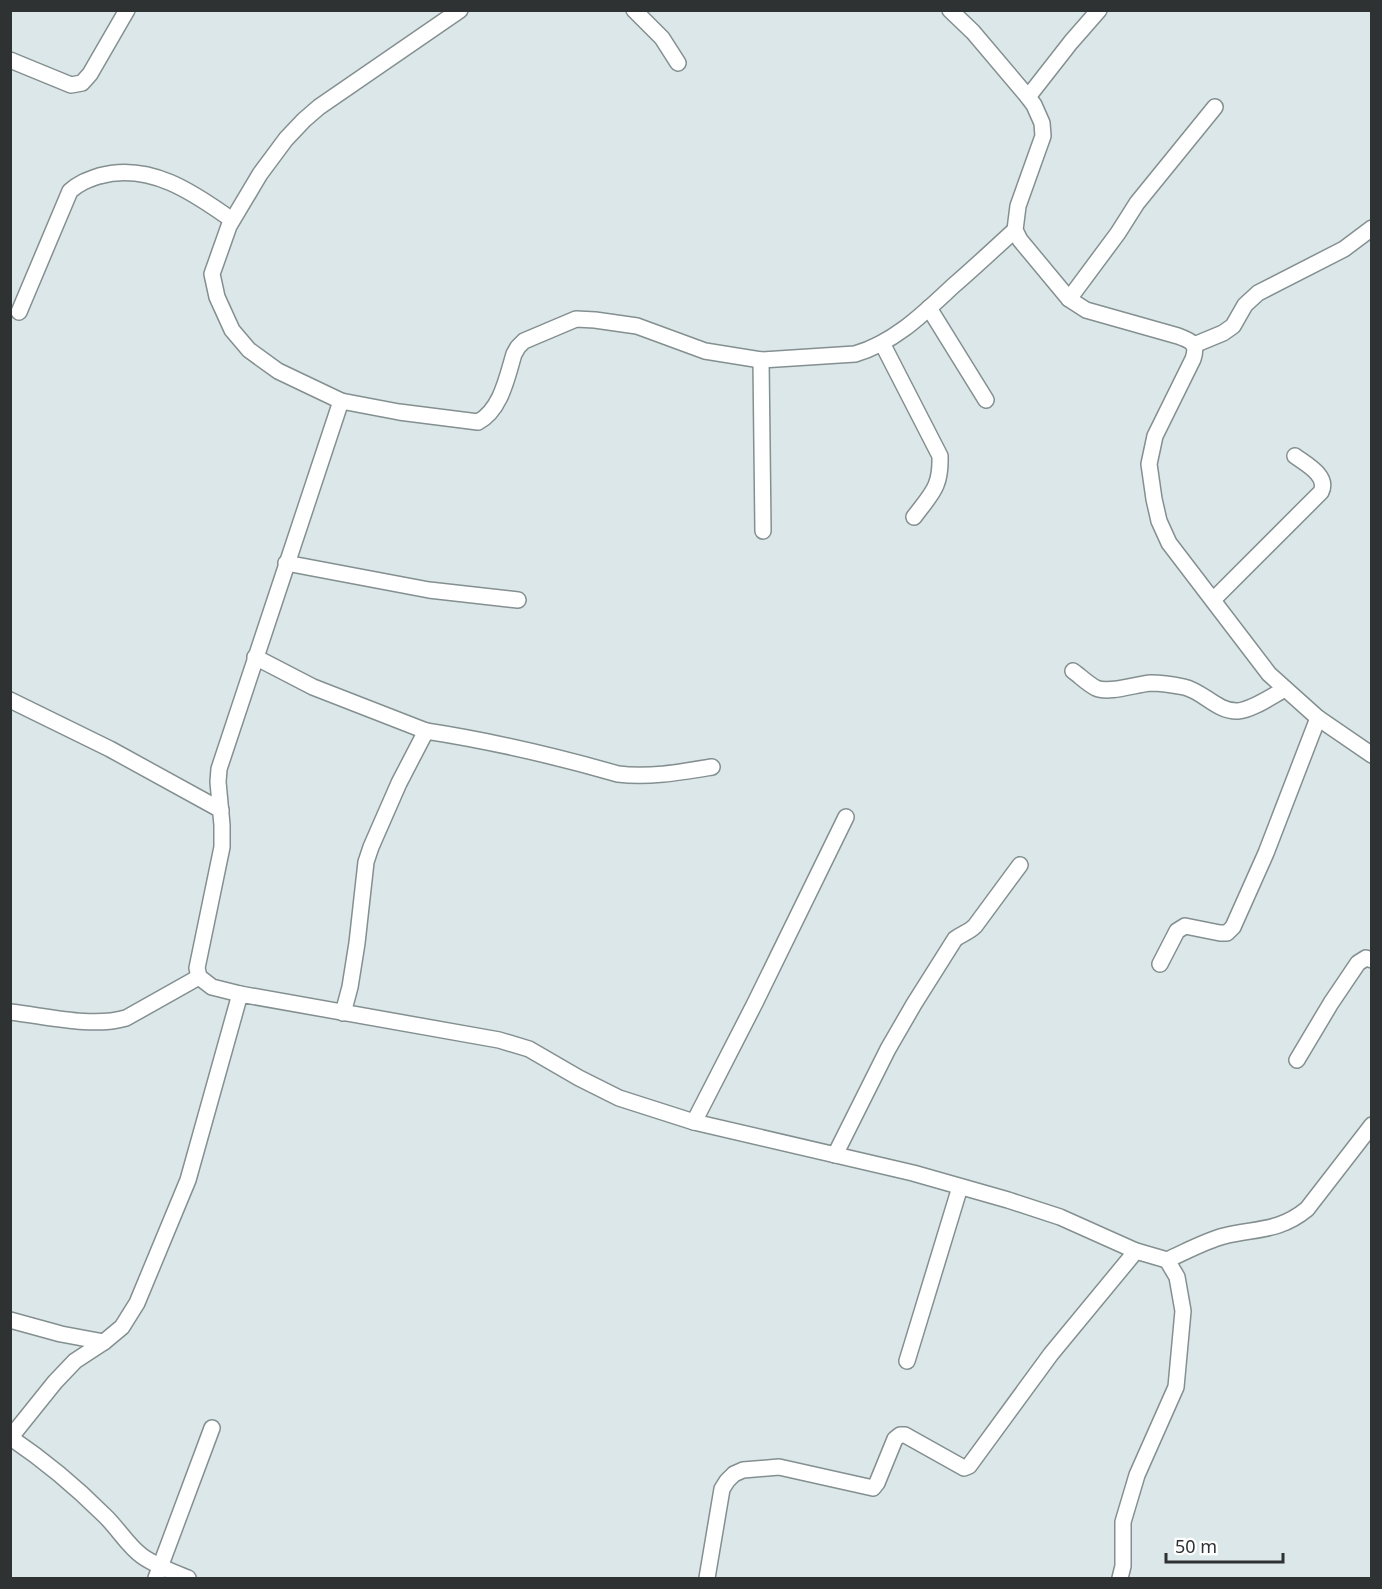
<svg xmlns="http://www.w3.org/2000/svg" width="1382" height="1589" viewBox="0 0 1382 1589" font-family="'Noto Sans',sans-serif">
<style>
.lines{fill:none;stroke-linecap:round;stroke-linejoin:round}
.minor-casing{stroke:#848f90;stroke-width:18}
.minor{stroke:#fff;stroke-width:15}
</style>
<rect width="100%" height="100%" fill="#dbe7e9"/>
<g class="lines">
<defs>
<g id="minor">
<path d="M634,10l28,28 16,25"/>
<path d="M950,10l23,22 55,65 6,8 8,18 1,13 -25,70 -3,24 5,10 49,59 17,11 92,26c14,5 20,8 15,23l-38,77 -6,28 5,35 5,22 10,22 100,131 49,44 54,37"/>
<path d="M10,60l61,25 11,-2 8,-9 37,-64"/>
<path d="M1028,97l43,-55 28,-32"/>
<path d="M1069,299l49,-66 19,-30 78,-96"/>
<path d="M929,308l57,92"/>
<path d="M19,312l51,-121c9,-8 17,-11 29,-15 50,-14 94,16 133,44"/>
<path d="M882,343l58,113c1,31 -8,37 -26,61"/>
<path d="M1194,345l29,-12 10,-7 12,-21 13,-12 86,-44 28,-21"/>
<path d="M761,360l2,171"/>
<path d="M341,401l58,11 79,10c23,-12 29,-45 36,-68l4,-7 6,-6 52,-22 19,1 42,6 68,25 56,9 94,-6c39,-11 69,-41 98,-68 21,-18 41,-37 62,-56"/>
<path d="M286,563l143,27 89,10"/>
<path d="M1213,600l108,-108c8,-16 -15,-28 -26,-36"/>
<path d="M255,657l58,30 113,44"/>
<path d="M1073,671c7,5 15,13 23,17 13,6 40,-4 55,-5 10,0 23,2 33,4 19,4 33,25 54,24 14,-1 34,-15 47,-22"/>
<path d="M10,700l100,49 111,61"/>
<path d="M1160,964l17,-33 8,-5 35,7h7l6,-6 33,-74 52,-135"/>
<path d="M240,994l-28,-7 -13,-10 -2,-9 25,-121v-22l-4,-43 1,-13 122,-368 -63,-30 -29,-21 -17,-20 -15,-33 -5,-23 17,-48 31,-52 26,-35 18,-19 15,-13 141,-97"/>
<path d="M10,1012c36,4 82,16 116,6l73,-41"/>
<path d="M343,1013l7,-26 7,-44 9,-81 5,-15 28,-64 27,-52c65,10 129,25 192,43 31,4 64,-2 94,-7"/>
<path d="M1297,1060l34,-57 27,-40 8,-5 6,2"/>
<path d="M694,1122l61,-119 91,-186"/>
<path d="M835,1155l53,-106 26,-45 41,-65c6,-5 13,-6 20,-13l45,-61"/>
<path d="M10,1320l51,14 43,8"/>
<path d="M907,1361l53,-174"/>
<path d="M10,1438l45,-56 20,-21 29,-19 18,-15 15,-24 51,-123 52,-186 259,46 30,9 50,29 40,20 75,24 219,51 95,27 52,17 76,34 31,9c18,-8 38,-19 57,-24 32,-8 55,-4 83,-27l65,-84"/>
<path d="M11,1438c34,23 64,48 93,77 14,13 23,30 38,41 14,10 31,16 46,22"/>
<path d="M156,1578l56,-150"/>
<path d="M707,1578l15,-89 5,-8 7,-7 9,-4 36,-3 94,21 4,-5 18,-44 5,-4h5l59,33 5,-2 82,-112 85,-103"/>
<path d="M1120,1578l3,-12v-44l14,-47 39,-88 7,-76 -6,-34 -10,-17"/>
</g>
</defs>
<use href="#minor" class="minor-casing"/>
<use href="#minor" class="minor"/>
</g>
<rect width="1382" height="1589" fill="none" stroke="#2e3233" stroke-width="24"/>
<path d="M1166 1553v9h117v-9" fill="none" stroke="#2e3233" stroke-width="3"/>
<text x="1175" y="1553" font-size="18" fill="#2e3233" stroke="#ffffff" stroke-width="4.5" paint-order="stroke">50 m</text>
</svg>
